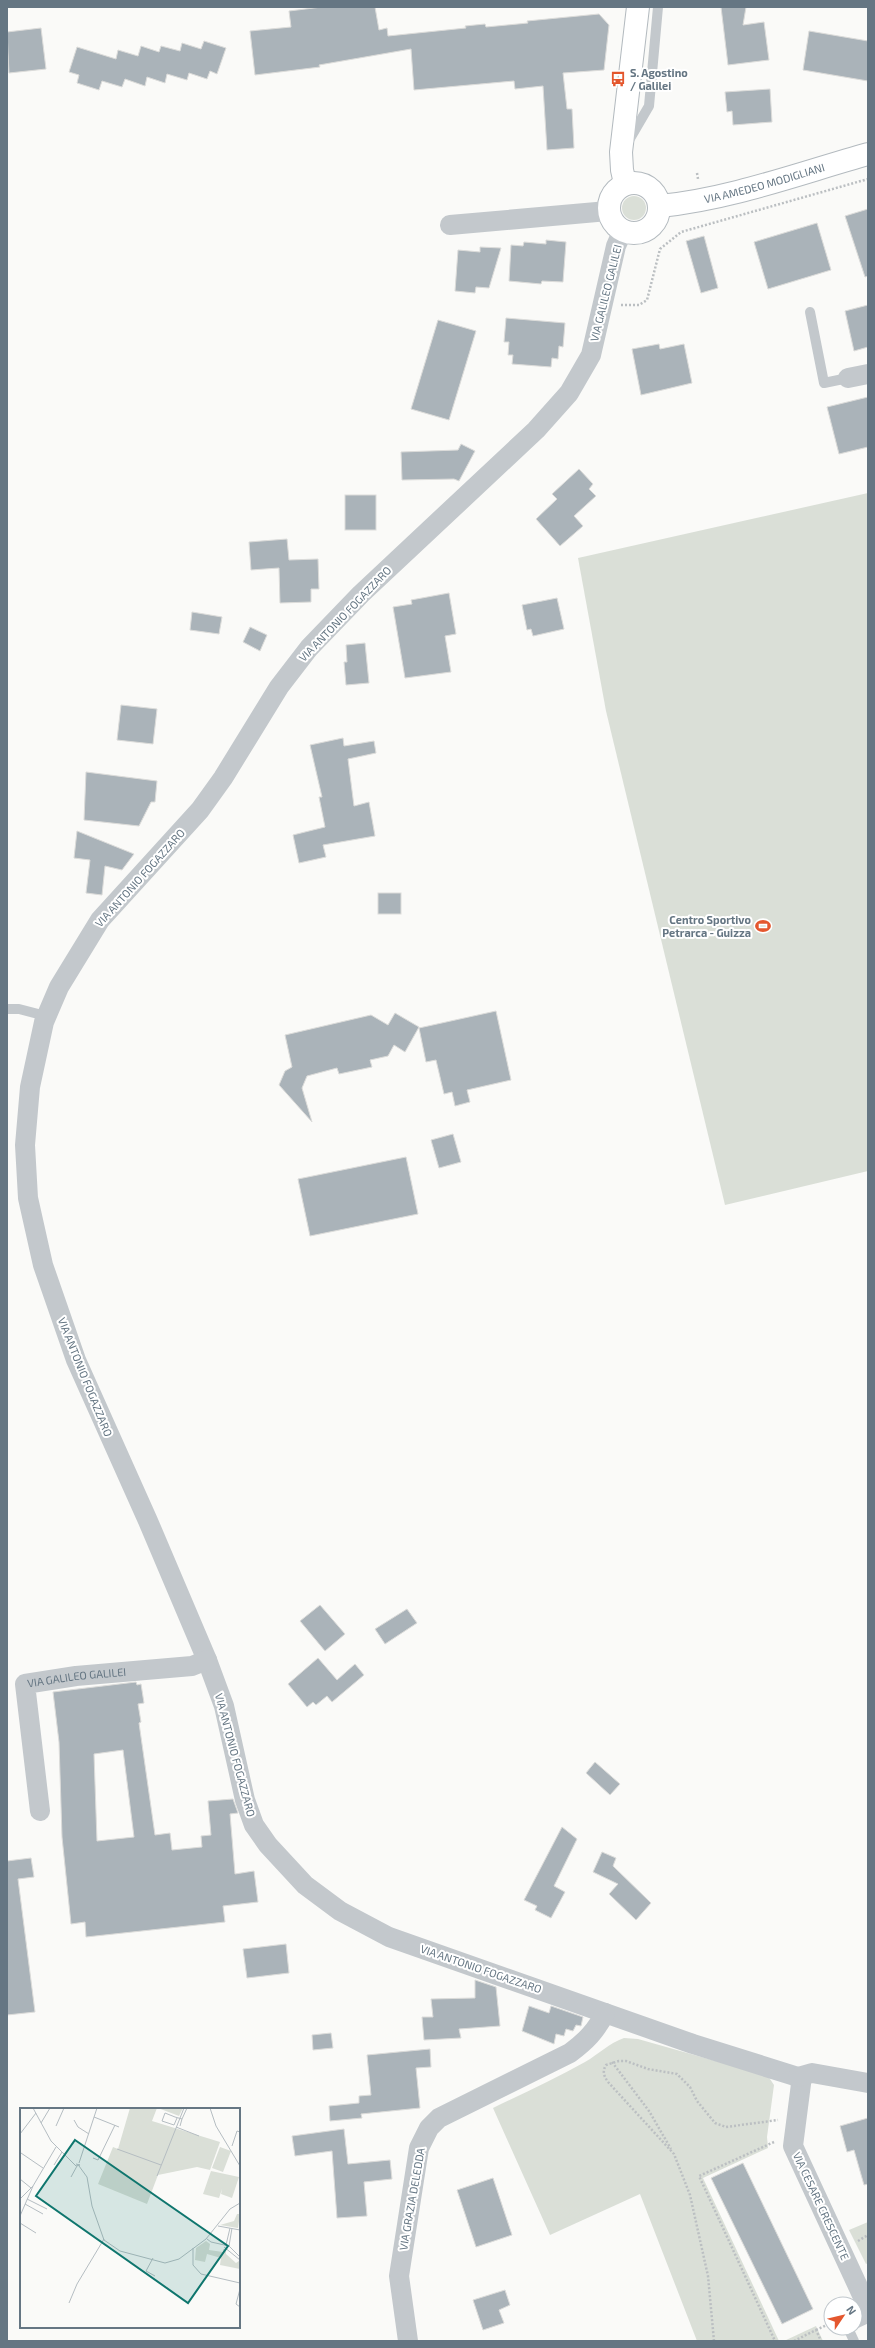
<svg xmlns="http://www.w3.org/2000/svg" width="875" height="2348" viewBox="0 0 875 2348" font-family="'Exo 2',sans-serif">
<style>
.green{fill:#dadfd7}
.building{fill:#aab3b9;stroke:#dcdcda;fill-rule:evenodd}
.lines{fill:none;stroke-linecap:round;stroke-linejoin:round}
.secondary-casing{stroke:#b3babf;stroke-width:24}
.path{stroke:#bbbfc2;stroke-width:2.5;stroke-dasharray:2 2;stroke-linecap:butt}
.lane{stroke:#c3c8cc;stroke-width:10}
.street{stroke:#c3c8cc;stroke-width:20}
.secondary{stroke:#fff;stroke-width:22}
.labels{text-anchor:middle;stroke-width:4;stroke-linejoin:round;paint-order:stroke}
.poi-label{font-size:11px;font-weight:bold;fill:#657683;stroke:#fff;text-anchor:start}
.street-label{font-size:11px;fill:#657683;stroke:#fff}
.inset-road{fill:none;stroke:#b5bdc2;stroke-width:1}
.view{fill:#0f766e;fill-opacity:0.15;stroke:#0f766e;stroke-width:2}
.inset-edge{fill:none;stroke:#657683;stroke-width:2}
</style>
<rect width="100%" height="100%" fill="#fafaf8"/>
<g class="green">
<circle cx="634" cy="208" r="12"/>
<path d="M868,493v678l-143,34 -119,-494 -28,-153z"/>
<path d="M624,2038l14,1 130,37 6,9 -7,52 1,11 -65,30 76,163h-82l-57,-147 -90,41 -57,-127c31,-15 62,-29 92,-46 14,-8 24,-19 39,-24z"/>
<path d="M868,2222v41l-2,1 -17,-34z"/>
<path d="M816,2326l7,15h-39z"/>
</g>
<g class="building">
<path d="M322,7h53l4,23 8,-2 1,8 78,-8 -1,-2 20,-2 1,3 42,-4 -1,-2 72,-7 10,11 -5,45 -41,3 4,36h5l2,39 -27,2 -4,-64 -28,3 -1,-8 -100,9 -3,-41 -92,16 1,2 -65,8 -5,-44 41,-4 -2,-16z"/>
<path d="M721,7h25l-3,18 21,-3 5,38 -41,5z"/>
<path d="M41,28l5,41 -37,4 -2,-41z"/>
<path d="M809,31l59,10v40l-65,-11z"/>
<path d="M204,41l22,7 -9,26 -7,-3 -3,8 -18,-6 -2,7 -20,-6 -2,9 -18,-6 -2,9 -20,-7 -3,8 -20,-6 -3,9 -22,-7 2,-8 -10,-3 8,-25 39,12 2,-9 20,6 3,-10 18,6 2,-6 19,5 2,-8 19,6z"/>
<path d="M770,89l2,33 -39,3 -1,-14 -5,1 -2,-20z"/>
<path d="M868,209v67l-3,1 -20,-61z"/>
<path d="M817,223l14,47 -63,19 -14,-47z"/>
<path d="M704,236l14,52 -17,5 -15,-52z"/>
<path d="M546,240l20,2 -3,40 -21,-1 -1,3 -32,-3 2,-36 12,1 1,-4 22,2z"/>
<path d="M480,247l21,1 -12,40 -13,-1 -1,6 -20,-2 3,-41 22,2z"/>
<path d="M868,305v42l-14,4 -9,-40z"/>
<path d="M506,318l59,5 -2,24 -4,-1 -1,13 -6,-1 -1,9 -39,-3 1,-9h-5l1,-13h-5z"/>
<path d="M438,320l38,11 -27,89 -38,-11z"/>
<path d="M659,344l1,5 24,-5 8,39 -51,12 -9,-46z"/>
<path d="M868,397v50l-29,7 -12,-47z"/>
<path d="M461,444l14,7 -16,30 -5,-2 -52,1 -1,-28 57,-2z"/>
<path d="M579,469l14,15 -4,5 7,7 -22,20 9,10 -23,20 -24,-27 21,-20 -5,-5z"/>
<rect x="345" y="495" width="31" height="35"/>
<path d="M287,539l2,21 29,-1 1,30h-8v13l-31,1 -1,-35 -28,2 -2,-28z"/>
<path d="M449,593l7,41 -11,2 6,36 -46,6 -12,-71 19,-3 -1,-4z"/>
<path d="M557,598l7,31 -31,7 -2,-7 -4,1 -5,-25z"/>
<path d="M192,612l30,5 -3,17 -29,-4z"/>
<path d="M250,627l17,8 -7,16 -17,-9z"/>
<path d="M365,643l4,40 -23,2 -2,-23h3l-1,-17z"/>
<path d="M121,705l36,4 -4,35 -36,-4z"/>
<path d="M343,738l1,8 30,-5 2,12 -28,6 6,47 15,-4 6,34 -52,9 3,12 -27,6 -6,-28 32,-8 -6,-30h3l-12,-52z"/>
<path d="M86,772l71,9 -2,21h-4l-12,24 -55,-6z"/>
<path d="M77,831l57,23 -12,16 -17,-4 -3,29 -16,-2 4,-33 -16,-2z"/>
<rect x="378" y="893" width="23" height="21"/>
<path d="M496,1011l15,69 -44,10 3,12 -15,4 -3,-14 -8,2 -8,-34 -10,2 -7,-34z"/>
<path d="M395,1013l24,14 -14,25 -11,-7 -6,11 -18,4 2,7 -33,7 -2,-6 -30,8 -5,12 10,34 -33,-37 6,-14 7,-4 -7,-32 86,-20 17,10z"/>
<path d="M453,1134l8,28 -22,6 -8,-28z"/>
<path d="M406,1157l12,57 -108,22 -12,-57z"/>
<path d="M320,1605l25,29 -20,17 -25,-30z"/>
<path d="M407,1609l10,14 -32,21 -10,-15z"/>
<path d="M318,1658l19,22 18,-16 9,11 -32,27 -5,-6 -11,9 -3,-3 -6,5 -19,-23z"/>
<path d="M136,1682l1,3 4,-1 3,19 -6,1 3,18 -2,1 16,112 15,-2 2,17 30,-3 -1,-11 10,-1 -3,-34 25,-2 5,14 -8,1 5,60 19,-3 4,31 -35,4 2,16 -139,15 -1,-15 -14,2 -9,-87 -3,-95 -6,-50zM123,1750l11,87 -37,4 -3,-87z"/>
<path d="M595,1762l25,22 -10,11 -24,-22z"/>
<path d="M562,1827l15,12 -23,47 11,6 -14,26 -16,-8 2,-4 -13,-6z"/>
<path d="M602,1852l14,6 -3,8 38,37 -15,17 -27,-26 9,-10 -25,-12z"/>
<path d="M31,1858l3,19 -16,2 17,133 -28,3v-154z"/>
<path d="M286,1944l3,29 -42,5 -4,-29z"/>
<path d="M475,1980l21,7 4,39 -41,3 2,9 -37,2 -2,-23h11l-2,-18 44,-1z"/>
<path d="M529,2006l20,7 2,-7 32,11 -2,9 -5,-1 -3,6 -7,-2 -2,7 -8,-2 -2,10 -32,-13z"/>
<path d="M331,2033l2,15 -20,2 -1,-15z"/>
<path d="M430,2049l1,18 -15,1 4,40 -59,6 1,4 -32,3 -1,-15 30,-3v-7l12,-1 -4,-40z"/>
<path d="M868,2118v66l-4,1 -10,-35 -7,2 -7,-26z"/>
<path d="M344,2129l4,35 42,-4 2,19 -28,3 3,34 -30,2 -5,-67 -37,5 -3,-20z"/>
<path d="M743,2163l70,146 -31,15 -71,-146z"/>
<path d="M493,2178l19,57 -36,12 -19,-57z"/>
<path d="M505,2290l5,15 -11,5 5,13 -21,7 -10,-30z"/>
</g>
<g class="lines">
<defs>
<g id="secondary">
<circle cx="634" cy="208" r="25"/>
<path d="M625,183l-3,-13 -1,-18 17,-145"/>
<path id="s2" d="M660,206c71,-7 140,-33 208,-52"/>
</g>
</defs>
<use href="#secondary" class="secondary-casing"/>
<g class="path">
<path d="M697,173l1,6"/>
<path d="M621,305h18l8,-5 13,-51 21,-17 187,-53"/>
<path d="M612,2062l37,49 22,38"/>
<path d="M774,2142l-75,34 76,165"/>
<path d="M858,2241l10,-6"/>
<path d="M816,2330l15,-7"/>
<path d="M714,2341l-6,-65 -18,-81 -16,-41 -66,-72c-4,-6 -6,-10 -2,-17l13,-4h7l22,8 29,5 13,13 7,14 18,22 11,4 52,-7"/>
<path d="M794,2341l22,-11 5,11"/>
</g>
<g class="lane">
<path d="M628,142l21,-36 9,-99"/>
<path d="M810,312l14,71 24,-5"/>
<path d="M7,1009h12l27,7"/>
<path d="M855,2324l13,-6"/>
<path d="M848,2328l6,13"/>
</g>
<g class="street">
<path d="M450,225l158,-14"/>
<path d="M623,230l-7,16 -25,109 -22,38 -33,37 -175,164 -52,54 -30,39 -56,91 -23,32 -100,110 -41,67 -15,35 -14,65 -5,58 3,53 15,67 33,95 72,161 59,139 17,46 21,94 9,25 14,20 37,40 35,26 49,26 304,107 105,33"/>
<path d="M848,378l20,-4"/>
<path id="s1" d="M40,1811l-15,-127 51,-8 116,-10 15,-6"/>
<path d="M798,2077l3,7 -8,62 75,162"/>
<path d="M798,2077l14,-4 56,10"/>
<path d="M408,2341l-9,-65 20,-128 10,-20 10,-10 131,-65c16,-12 26,-22 35,-40"/>
</g>
<use href="#secondary" class="secondary"/>
</g>
<defs>
<symbol id="bus-bare" viewBox="-9 -9 18 18"><path d="M-5-6H5V4H4V6H2V4H-2V6H-4V4H-5ZM-3.5-4V0h7V-4ZM-3.5 1.2v1.5H-2V1.2ZM2 1.2v1.5H3.5V1.2Z" fill="#e4572e" stroke="#fff" stroke-width="2.5" paint-order="stroke"/></symbol>
<symbol id="stadium-bare" viewBox="-9 -9 18 18"><path d="M0-5a6.5 5 0 1 0 0 10a6.5 5 0 1 0 0-10ZM-3.5-1.8h7v3.6h-7Z" fill="#e4572e" stroke="#fff" stroke-width="2.5" paint-order="stroke"/></symbol>
</defs>
<g fill-rule="evenodd">
<use href="#bus-bare" x="607" y="68" width="22" height="22"/>
<use href="#stadium-bare" x="752" y="915" width="22" height="22"/>
</g>
<g class="labels">
<g class="poi-label">
<text x="630" y="77">S. Agostino<tspan x="630" dy="13">/ Galilei</tspan></text>
<text x="751" y="924" text-anchor="end">Centro Sportivo<tspan x="751" dy="13">Petrarca - Guizza</tspan></text>
</g>
<g class="street-label">
<text dy="4" stroke="none"><textPath href="#s2" startOffset="107">VIA AMEDEO MODIGLIANI</textPath></text>
<text transform="translate(606 293) rotate(-76)" y="4">VIA GALILEO GALILEI</text>
<text transform="translate(345 614) rotate(-46)" y="4">VIA ANTONIO FOGAZZARO</text>
<text transform="translate(140 878) rotate(-48)" y="4">VIA ANTONIO FOGAZZARO</text>
<text transform="translate(85 1377) rotate(68)" y="4">VIA ANTONIO FOGAZZARO</text>
<text dy="4" stroke="none"><textPath href="#s1" startOffset="180">VIA GALILEO GALILEI</textPath></text>
<text transform="translate(235 1755) rotate(75)" y="4">VIA ANTONIO FOGAZZARO</text>
<text transform="translate(481 1969) rotate(19)" y="4">VIA ANTONIO FOGAZZARO</text>
<text transform="translate(412 2199) rotate(-80)" y="4">VIA GRAZIA DELEDDA</text>
<text transform="translate(821 2206) rotate(65)" y="4">VIA CESARE CRESCENTE</text>
</g>
</g>
<g transform="translate(20 2108)">
<rect width="220" height="220" fill="#fafaf8"/>
<path d="M110,0h27l-5,13 68,21 -10,28 -13,-3 -39,8 -11,29 -49,-20 15,-37 5,2zM138,0h25l-4,8zM200,39l11,4 -8,21 -11,-4zM191,63l28,6 -7,21 -11,-4 1,-5 -3,9 -16,-4zM217,106h3l-2,14 -18,-3 14,-4zM186,133l4,3 -1,6 14,2v-3l3,1v4l10,9 3,-2 1,8 -20,-4 1,-7 -14,-4 -2,8 -10,-2 1,-12z" fill="#dadfd7"/>
<path class="inset-road" d="M13,0l18,33 25,25 4,-1 -4,-1M190,0l6,18 24,40M74,9l25,10M157,10l-3,7 -12,-4 3,-8 10,4 7,2 -2,7M162,11l5,-11M54,12l4,7 11,7M21,15l9,-15M36,18l8,-18M156,19l23,9M0,26l16,-21M212,38l5,-15 3,1M97,41l44,16M1,45l22,15M73,50l5,2 17,-35M59,55l18,-55M34,57l8,-13M59,58l8,11 5,29 12,34 16,11 45,12 14,-4 27,-20 24,-30 10,-6M137,68l27,-68M51,69l6,-11M0,71l11,9M0,91l13,-13 23,-39M7,91l20,10M5,96l18,10M0,108l13,-30M0,115l16,10M198,118l22,4M187,131l4,3 18,4 11,11M206,137l4,-17M209,138l3,-18M204,139l16,13M173,140v17l8,9 39,9M133,150l-7,13 9,5M220,181l-4,15 4,3M49,195l8,-19 27,-45"/>
<path class="view" d="M55,32l153,106 -40,57 -152,-107z"/>
<rect width="220" height="220" class="inset-edge"/>
</g>
<rect width="875" height="2348" fill="none" stroke="#657683" stroke-width="16"/>
<g transform="translate(843 2316) rotate(55)"><circle r="19" fill="#ffffff" stroke="#c1c8cd"/>
<path d="M0-3L7 15L0 10L-7 15Z" fill="#e4572e"/>
<text y="-6" font-size="11" font-weight="bold" text-anchor="middle" fill="#657683">N</text>
</g>
</svg>
